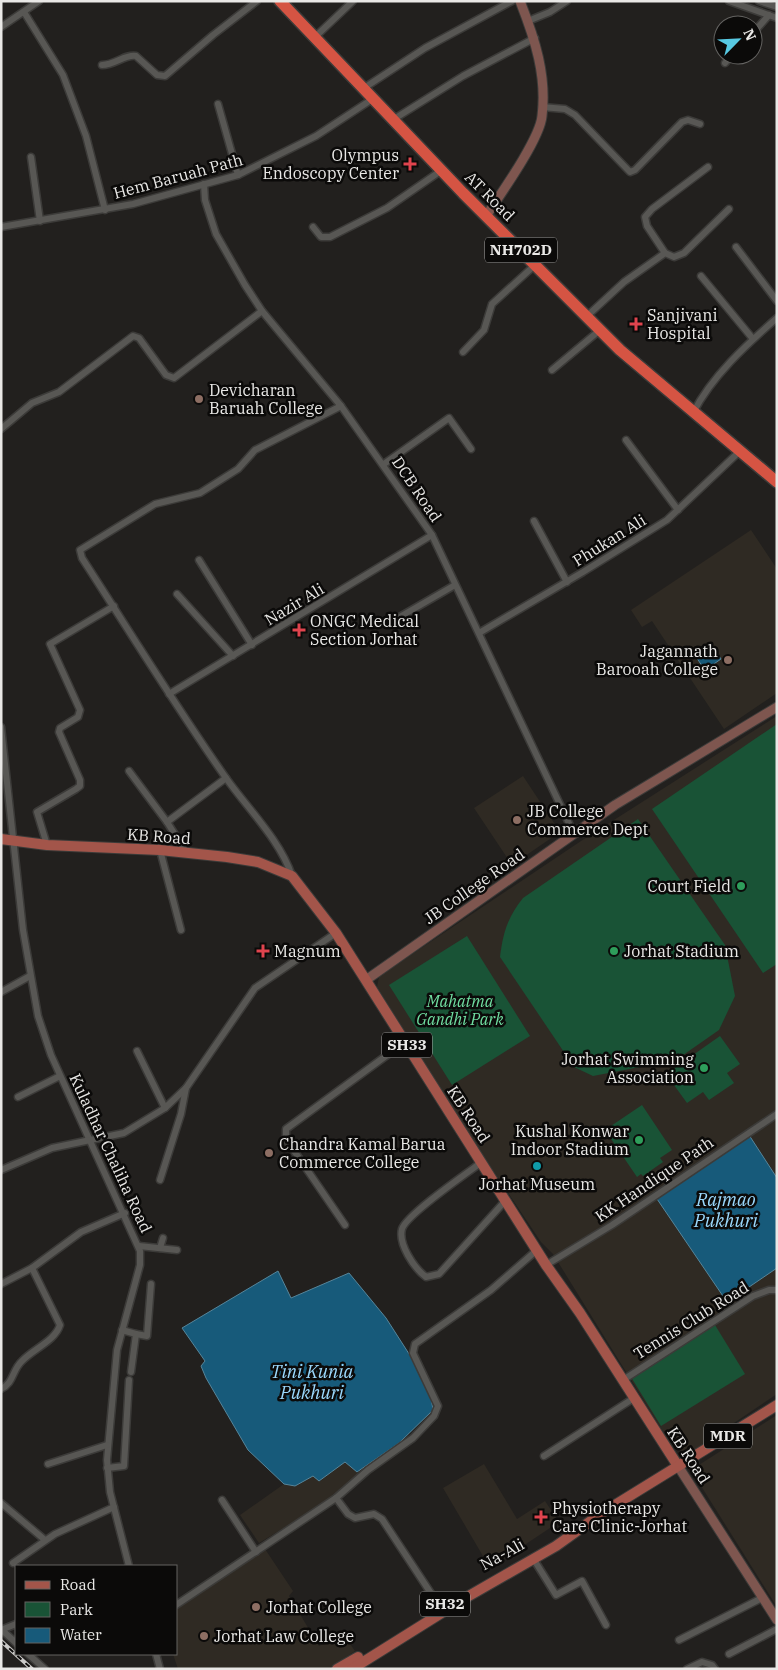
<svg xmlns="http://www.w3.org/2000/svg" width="778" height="1670" viewBox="0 0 778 1670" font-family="'IBM Plex Serif',serif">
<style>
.built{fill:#2f2a23}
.green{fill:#195336}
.water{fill:#175a7a;stroke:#56859a}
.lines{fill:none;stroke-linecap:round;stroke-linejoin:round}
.street-casing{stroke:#3c3b39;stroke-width:9}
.secondary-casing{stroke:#3c3b39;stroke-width:11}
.primary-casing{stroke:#3c3b39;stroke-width:12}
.highway-casing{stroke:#3c3b39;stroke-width:14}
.street{stroke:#585754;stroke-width:6}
.secondary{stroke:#7e564f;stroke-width:9}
.primary{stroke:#a3554a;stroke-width:10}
.highway{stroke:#d55443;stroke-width:11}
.rail-casing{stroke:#cbcac8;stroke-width:4}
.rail{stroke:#0b0a09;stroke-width:2;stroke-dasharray:5.5;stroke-linecap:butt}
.health-dot{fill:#e0444e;stroke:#0b0a09;stroke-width:2}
.education-dot{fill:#8d6e63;stroke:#0b0a09;stroke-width:2}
.leisure-dot{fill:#2e9e5b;stroke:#0b0a09;stroke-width:2}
.culture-dot{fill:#0f9aa8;stroke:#0b0a09;stroke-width:2}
.labels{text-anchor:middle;stroke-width:5;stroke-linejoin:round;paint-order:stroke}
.shield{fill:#0b0a09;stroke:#a6a5a4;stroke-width:1}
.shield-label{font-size:15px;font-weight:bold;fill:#e9e8e6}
.poi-label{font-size:16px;fill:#e9e8e6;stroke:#0b0a09;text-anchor:start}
.street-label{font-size:16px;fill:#e9e8e6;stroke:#0b0a09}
.park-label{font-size:16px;font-style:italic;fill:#70dea1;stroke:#0b0a09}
.water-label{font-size:18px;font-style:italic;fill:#9bd9fd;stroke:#0b0a09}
</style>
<rect width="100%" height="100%" fill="#22201e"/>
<g class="built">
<path d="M751,530l26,39v124l-53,36 -72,-108 -10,6 -11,-17z"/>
<path d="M777,716v678l-86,58h-8l-11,-6 -119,-192 -12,-12 -67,-100 -97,-155 2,-10 8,-6 194,-130z"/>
<path d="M523,776l37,56 -48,33 -38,-57z"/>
<path d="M777,1415v192l-86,-137z"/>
<path d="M345,1462l12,10 5,9 -103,62 -19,-28 44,-31 11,2 18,-10 7,5z"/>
<path d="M484,1464l33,55 28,-18 14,21 -69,46 -47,-80z"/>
<path d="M265,1549l28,42 -4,5 30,50 24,-12 12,17 -26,18h-151l-5,-15h3v-48z"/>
</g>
<g class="green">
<path d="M777,724v240l-14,9 -111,-164z"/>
<path d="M638,819l87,126 10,51 -16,34 -43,30 -83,16 -19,-9 -74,-110c3,-25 8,-40 23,-59z"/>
<path d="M467,936l63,100 -78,49 -63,-100z"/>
<path d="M720,1036l20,28 -13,9 7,10 -25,17 -6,-8 -16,11 -21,-29z"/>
<path d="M642,1105l30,45 -12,8 3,4 -20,14 -2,-2 -4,3 -32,-47z"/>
<path d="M715,1325l30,49 -84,52 -30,-49z"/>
</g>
<g class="water">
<path d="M712,646l9,13 -16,11 -9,-13z"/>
<path d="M749,1135l28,43v90l-50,34 -72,-106z"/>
<path d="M278,1271l13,27 58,-25 37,45 43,67 4,25 -34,33 -42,29 -12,-10 -26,19 -6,-5 -18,10 -11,-2 -36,-34 -42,-72 -5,-12 4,-5 -23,-33z"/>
</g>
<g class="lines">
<defs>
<g id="street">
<path d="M729,1l48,17"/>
<path d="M759,1l18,6"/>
<path d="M24,12l39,63 23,61 19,74"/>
<path d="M528,21l22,-9 17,-11"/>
<path d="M1,27l38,-26"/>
<path d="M753,33l16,-18"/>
<path d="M315,37l38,-36"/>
<path d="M725,63l7,-8"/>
<path d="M102,65c13,0 23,-11 34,-9l21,19 8,1 48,-41 44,-34"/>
<path d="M364,88l61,-40 87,-47"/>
<path d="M218,104l20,71"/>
<path d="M542,107l23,2 10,6 55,57 5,-2 47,-48 6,-2 12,4"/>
<path d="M394,119l69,-43 72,-38"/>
<path d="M31,157l9,64"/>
<path d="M204,184l1,16 11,34 29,51 17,26 79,95 91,129 142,299"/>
<path d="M1,227l132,-23 105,-29 78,-39 58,-38"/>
<path d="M313,227l8,10h9l57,-29 55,-38"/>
<path d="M736,247l41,54"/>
<path d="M665,253l-18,-27 -2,-9 7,-8 56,-42"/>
<path d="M701,276l52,63"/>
<path d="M586,317l38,-35 41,-29 9,4 10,-4 45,-44"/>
<path d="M463,352l21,-22 8,-26 43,-39"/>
<path d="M552,370l48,-40"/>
<path d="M693,413c19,-37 53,-68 84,-95"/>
<path d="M1,429l31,-26 27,-11 74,-56 6,2 27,37 8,3 88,-67"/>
<path d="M626,440l52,70"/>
<path d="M384,464l65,-46 22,31"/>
<path d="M534,521l33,61"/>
<path d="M199,560l53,85"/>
<path d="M177,594l56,62"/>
<path d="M391,622l64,-37"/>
<path d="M479,633l104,-61 84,-52 73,-69"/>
<path d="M169,694l263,-159"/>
<path d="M1,727l22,203 15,86 13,39 89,196v14l-23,85 -10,110 3,32 19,74"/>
<path d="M129,771l38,51 19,30"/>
<path d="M167,822l59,-44"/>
<path d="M47,845l-10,-33 39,-23 4,-3v-6l-21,-48 1,-4 18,-11 2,-7 -30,-66 64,-38"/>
<path d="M160,850l21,80"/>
<path d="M292,876c-12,-36 -44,-67 -66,-98 -50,-71 -96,-146 -144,-220l-2,-8 75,-46 45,-11 38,-24 17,-19 86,-44"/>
<path d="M1,992l29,-16"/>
<path d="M137,1051l28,57"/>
<path d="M18,1097l42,-21"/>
<path d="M482,1162c-15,11 -76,53 -80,67 -4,15 12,39 24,48l13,-3 67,-74"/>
<path d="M1,1170l51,-22 72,-15 41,-25 21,-20 69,-100 81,-55"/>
<path d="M160,1180l21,-66 5,-26"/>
<path d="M345,1225l-59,-86v-10l119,-87"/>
<path d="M139,1246l38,4"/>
<path d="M160,1248l3,-10"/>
<path d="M546,1265l66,-40 165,-111"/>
<path d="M1,1284l31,-16 49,-36 44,-19"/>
<path d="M122,1330l14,4 -5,38"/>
<path d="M136,1334l11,2 4,-52"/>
<path d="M623,1380l130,-84 16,-6h8"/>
<path d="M1,1389c13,-6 11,-19 21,-28 11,-12 33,-20 38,-36l-28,-57"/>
<path d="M544,1456l90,-58"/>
<path d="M48,1464l59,-19"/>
<path d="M107,1468l17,-2 5,-86"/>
<path d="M336,1498l12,16 7,4 19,-4 8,5 58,88"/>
<path d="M222,1500l34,52"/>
<path d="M1,1503l44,37"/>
<path d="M13,1563l42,-29 59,-27"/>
<path d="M536,1563l20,32 26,-14 24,44"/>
<path d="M176,1605l160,-107 32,-28 45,-32 21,-22 4,-10 -25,-53 2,-9 76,-54 46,-40"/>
<path d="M1,1630l15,-6"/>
<path d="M2,1630l14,13"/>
<path d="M679,1640l83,-42"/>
<path d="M28,1654l17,15"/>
<path d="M156,1654l4,15"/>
<path d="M729,1654l48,-25"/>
<path d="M687,1669l15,-7 10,3 3,4"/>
</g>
<g id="secondary">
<path d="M486,216c14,-21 54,-77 56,-100 5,-40 -7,-77 -22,-115"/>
<path d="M366,980l249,-175 162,-98"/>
<path d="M678,1466l99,154"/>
</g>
<g id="primary">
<path d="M1,839l46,6 113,5 67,7 31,5 34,14 44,57 210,332 34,48 98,153"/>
<path d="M337,1669l21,-12"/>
<path d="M352,1669l115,-72 89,-51 46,-33 175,-108"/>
</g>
<path id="highway" d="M280,1l183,192 157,157 157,132"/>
</defs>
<use href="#street" class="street-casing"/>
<use href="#secondary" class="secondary-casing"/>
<use href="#primary" class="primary-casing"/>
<use href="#highway" class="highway-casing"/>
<use href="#street" class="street"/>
<use href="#secondary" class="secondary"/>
<use href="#primary" class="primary"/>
<use href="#highway" class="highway"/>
<defs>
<path id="rail" d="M1,1641l31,28"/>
</defs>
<use href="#rail" class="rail-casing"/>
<use href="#rail" class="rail"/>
</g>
<g class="health-dot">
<path d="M407.5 156.5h5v5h5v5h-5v5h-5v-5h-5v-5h5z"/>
<path d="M633.5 316.5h5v5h5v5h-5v5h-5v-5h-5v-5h5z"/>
<path d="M296.5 622.5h5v5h5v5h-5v5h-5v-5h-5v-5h5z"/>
<path d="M260.5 943.5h5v5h5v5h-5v5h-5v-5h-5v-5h5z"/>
<path d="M538.5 1509.5h5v5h5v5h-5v5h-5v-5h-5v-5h5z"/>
</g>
<g class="education-dot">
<circle cx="199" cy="399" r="5"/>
<circle cx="728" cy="660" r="5"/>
<circle cx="517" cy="820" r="5"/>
<circle cx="269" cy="1153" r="5"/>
<circle cx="256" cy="1607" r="5"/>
<circle cx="204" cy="1636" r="5"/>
</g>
<g class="leisure-dot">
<circle cx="741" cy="886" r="5"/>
<circle cx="614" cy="951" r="5"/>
<circle cx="704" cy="1068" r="5"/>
<circle cx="639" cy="1140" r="5"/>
</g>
<circle class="culture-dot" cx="537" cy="1166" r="5"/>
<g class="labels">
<g class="shield">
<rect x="485" y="237.5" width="72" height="25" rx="4"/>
<rect x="382" y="1032.5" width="50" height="25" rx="4"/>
<rect x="704" y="1423.5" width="48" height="25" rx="4"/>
<rect x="420" y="1591.5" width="50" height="25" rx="4"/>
</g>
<g class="shield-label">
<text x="521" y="255">NH702D</text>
<text x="407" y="1050">SH33</text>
<text x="728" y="1441">MDR</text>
<text x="445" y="1609">SH32</text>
</g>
<g class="poi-label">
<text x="399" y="161" text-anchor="end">Olympus<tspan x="399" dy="18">Endoscopy Center</tspan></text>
<text x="647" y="321">Sanjivani<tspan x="647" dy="18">Hospital</tspan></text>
<text x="209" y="396">Devicharan<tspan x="209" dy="18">Baruah College</tspan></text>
<text x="310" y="627">ONGC Medical<tspan x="310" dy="18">Section Jorhat</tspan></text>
<text x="718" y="657" text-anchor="end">Jagannath<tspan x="718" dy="18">Barooah College</tspan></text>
<text x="527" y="817">JB College<tspan x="527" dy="18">Commerce Dept</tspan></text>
<text x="731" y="892" text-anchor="end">Court Field</text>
<text x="274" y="957">Magnum</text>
<text x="624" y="957">Jorhat Stadium</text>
<text x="694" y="1065" text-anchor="end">Jorhat Swimming<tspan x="694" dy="18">Association</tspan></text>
<text x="629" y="1137" text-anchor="end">Kushal Konwar<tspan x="629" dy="18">Indoor Stadium</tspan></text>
<text x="279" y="1150">Chandra Kamal Barua<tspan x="279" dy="18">Commerce College</tspan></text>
<text x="537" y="1190" text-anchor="middle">Jorhat Museum</text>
<text x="552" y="1514">Physiotherapy<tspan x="552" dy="18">Care Clinic-Jorhat</tspan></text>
<text x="266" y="1613">Jorhat College</text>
<text x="214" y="1642">Jorhat Law College</text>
</g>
<g class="street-label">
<text transform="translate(178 176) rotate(-15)" y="6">Hem Baruah Path</text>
<text transform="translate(490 196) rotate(45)" y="6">AT Road</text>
<text transform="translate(417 489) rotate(56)" y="6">DCB Road</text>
<text transform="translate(609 540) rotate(-32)" y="6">Phukan Ali</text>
<text transform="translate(294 604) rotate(-31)" y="6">Nazir Ali</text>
<text transform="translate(159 836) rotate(4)" y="6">KB Road</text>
<text transform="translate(474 886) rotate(-35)" y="6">JB College Road</text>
<text transform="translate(469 1114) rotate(57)" y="6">KB Road</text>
<text transform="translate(111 1153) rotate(65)" y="6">Kuladhar Chaliha Road</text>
<text transform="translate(654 1179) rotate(-34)" y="6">KK Handique Path</text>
<text transform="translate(691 1320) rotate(-32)" y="6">Tennis Club Road</text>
<text transform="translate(689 1455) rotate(57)" y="6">KB Road</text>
<text transform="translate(502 1554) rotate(-29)" y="6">Na-Ali</text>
</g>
<g class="park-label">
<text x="460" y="1007">Mahatma<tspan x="460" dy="18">Gandhi Park</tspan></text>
</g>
<g class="water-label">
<text x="726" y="1206">Rajmao<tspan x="726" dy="21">Pukhuri</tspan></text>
<text x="312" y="1378">Tini Kunia<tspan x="312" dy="21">Pukhuri</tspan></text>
</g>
</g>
<rect width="778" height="1670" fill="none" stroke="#e9e8e6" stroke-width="5"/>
<rect x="15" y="1565" width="162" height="90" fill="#0b0a09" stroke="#646361"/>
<rect x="25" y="1581" width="25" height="8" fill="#a3554a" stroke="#646361"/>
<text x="60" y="1590" font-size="15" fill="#e9e8e6">Road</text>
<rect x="25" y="1602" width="25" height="15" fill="#195336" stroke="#646361"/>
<text x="60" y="1615" font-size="15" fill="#e9e8e6">Park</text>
<rect x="25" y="1628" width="25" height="15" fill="#175a7a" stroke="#646361"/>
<text x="60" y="1640" font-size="15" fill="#e9e8e6">Water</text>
<g transform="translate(738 40) rotate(66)"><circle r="24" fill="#0b0a09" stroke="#646361"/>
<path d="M0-4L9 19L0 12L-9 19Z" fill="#57c9e2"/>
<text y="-8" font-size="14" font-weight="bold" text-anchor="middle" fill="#e9e8e6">N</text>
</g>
</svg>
